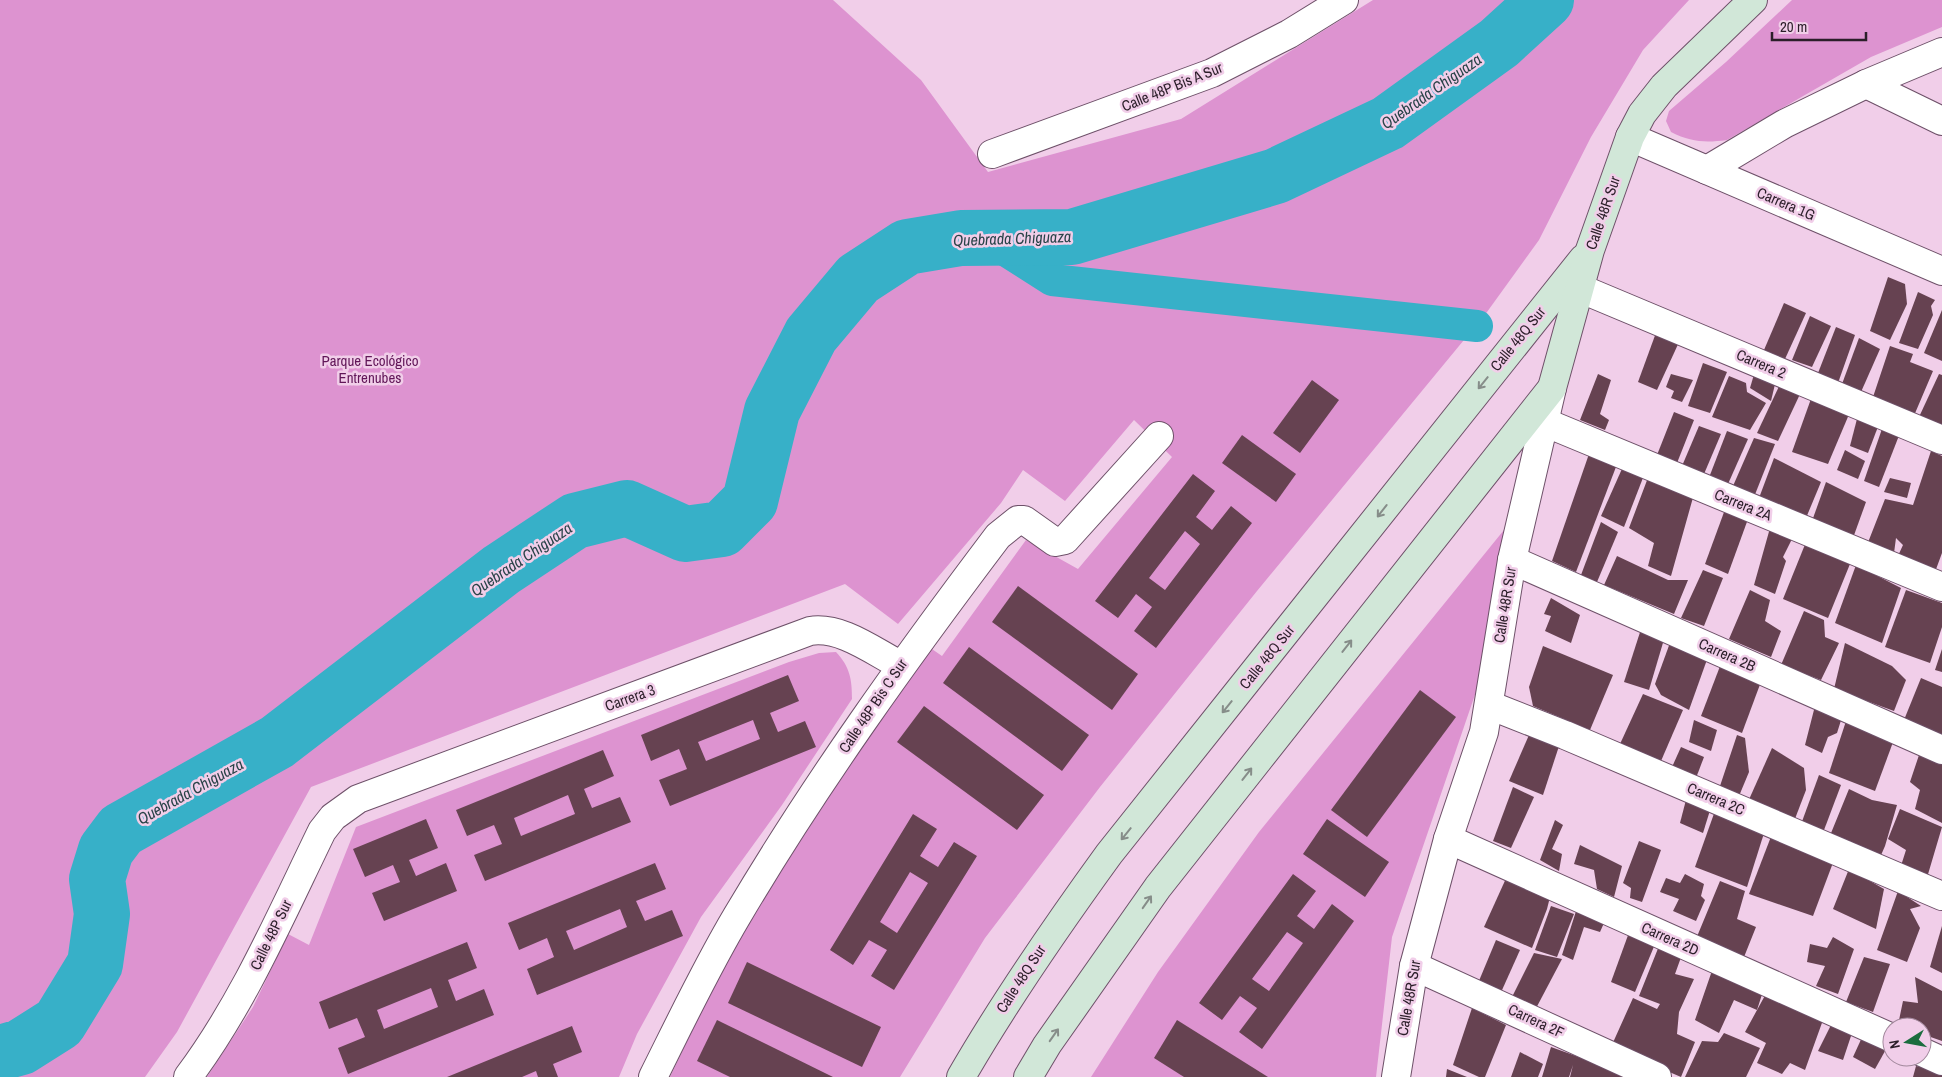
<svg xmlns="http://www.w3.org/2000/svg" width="1942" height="1077" viewBox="0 0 1942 1077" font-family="'Archivo Narrow',sans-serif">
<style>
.green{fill:#dd93d0}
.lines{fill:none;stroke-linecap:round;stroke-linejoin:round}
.canal{stroke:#37b0c8;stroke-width:32}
.river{stroke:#37b0c8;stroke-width:56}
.building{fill:#664251;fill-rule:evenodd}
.minor-casing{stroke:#6e5169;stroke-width:30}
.tertiary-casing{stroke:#6e5169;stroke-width:30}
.secondary-casing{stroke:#6e5169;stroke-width:30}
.minor{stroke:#fff;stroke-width:28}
.tertiary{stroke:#fff;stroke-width:28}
.secondary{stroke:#d1e7d8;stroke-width:28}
.oneway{stroke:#868d89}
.labels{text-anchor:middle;stroke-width:5;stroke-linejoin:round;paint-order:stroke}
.street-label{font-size:15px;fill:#2b1e29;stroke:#f1cee9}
.park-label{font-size:15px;fill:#611658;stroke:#f1cee9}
.water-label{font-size:16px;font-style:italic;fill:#294348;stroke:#f1cee9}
</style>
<rect width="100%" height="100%" fill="#f1cee9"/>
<g class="green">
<path d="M0,0h833l88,80 67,92 193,-53 192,-119h316l-46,50 -52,87 -52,103 -52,72 -230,279 -157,196 -115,151 -85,139h-230l63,-132 176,-272 20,-26 13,9 84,-116 52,29 94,-112 -38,-37 -69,81 -42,-31 -22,33 -103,121 -53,-40 -534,203 -134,245 -32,45h-145z"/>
<path d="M1792,0h150v27l-71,30 -144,83c-22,3 -36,2 -56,-8l-5,-11 3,-10 57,-49z"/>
<path d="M1508,525l-28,155 -88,257 -16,140h-285l67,-105 101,-140z"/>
<path d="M836,652c14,15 16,27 16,47l-70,106 -81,112 -64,117 -18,43h-412l46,-70 35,-73 21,11 47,-118 433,-165 30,-9z"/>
</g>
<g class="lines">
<path class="canal" d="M986,238l66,42 425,46"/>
<path class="river" d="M0,1053l21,-6 38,-24 36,-59 7,-50 -5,-35 9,-29 15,-20 156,-88 224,-172 74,-49 52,-13 58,26 37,-5 28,-28 22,-90 39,-76 47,-56 49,-32 54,-9 111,-1 204,-61 112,-53 111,-80 47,-43"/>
</g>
<g class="building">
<path d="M1888,277l17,7 2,20 -17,36 -20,-9z"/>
<path d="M1918,292l17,8 -4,6 2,9 -15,34 -19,-6z"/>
<path d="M1784,303l22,10 -21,46 -21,-9z"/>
<path d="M1942,310v51l-18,-8z"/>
<path d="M1810,316l21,10 -19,41 -20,-7z"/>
<path d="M1836,327l19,8 -17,48 -20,-10z"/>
<path d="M1657,330l23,10 -23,50 -19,-8z"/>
<path d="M1859,338l21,11 -19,43 -19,-8z"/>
<path d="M1890,346l23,8 -3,8 23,9 -20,47 -41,-18z"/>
<path d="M1703,363l24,9 -17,41 -22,-7z"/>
<path d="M1755,371l21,9 -5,21 -21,-13z"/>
<path d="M1598,374l13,6 -11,34 9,6 -4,10 -25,-10z"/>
<path d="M1671,374l22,6 -11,22 -11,-4 3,-7 -8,-4z"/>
<path d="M1939,374l3,1v51l-23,-9z"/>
<path d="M1729,376l17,7 1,9 19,11 -16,27 -38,-13z"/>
<path d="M1312,380l27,20 -39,53 -27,-20z"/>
<path d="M1781,382l20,10 -23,49 -21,-8z"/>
<path d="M1812,396l38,16 -22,52 -36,-12z"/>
<path d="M1674,412l20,8 -17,43 -20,-8z"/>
<path d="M1858,415l21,9 -11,29 -18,-7z"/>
<path d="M1699,426l22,8 -17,40 -22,-8z"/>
<path d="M1883,426l17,7 -21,54 -15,-6z"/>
<path d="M1727,431l21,8 -20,45 -18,-9z"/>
<path d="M1242,435l54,39 -20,28 -54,-39z"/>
<path d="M1754,438l21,6 -21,53 -21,-11z"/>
<path d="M1845,450l20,11 -7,18 -21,-9z"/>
<path d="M1590,451l29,8 -43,113 -24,-11z"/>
<path d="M1931,451l11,5v97l-7,19 -38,-14 6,-13 -7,-7 -2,15 -27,-8 18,-46 28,6z"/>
<path d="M1774,458l47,24 -15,36 -47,-20z"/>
<path d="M1625,462l21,8 -22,57 -23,-11z"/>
<path d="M1193,474l22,17 -19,26 16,13 19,-24 21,17 -96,125 -22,-17 18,-24 -16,-13 -18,24 -23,-17zM1185,531l15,13 -35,46 -16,-12z"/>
<path d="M1649,475l45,19 -23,82 -23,-10 6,-23 -25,-15z"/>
<path d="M1890,478l21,5 -4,15 -23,-6z"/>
<path d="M1826,482l40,20 -13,36 -41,-17z"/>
<path d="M1727,504l21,15 -20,55 -23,-10z"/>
<path d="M1601,522l17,10 -21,50 -16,-7z"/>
<path d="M1770,528l22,11 -9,18 3,4 -11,33 -21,-9z"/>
<path d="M1806,542l44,22 -22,54 -45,-19z"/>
<path d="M1617,556l51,24h20l-14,34 -70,-29z"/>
<path d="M1856,565l45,23 -19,55 -47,-20z"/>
<path d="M1703,570l20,8 -19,48 -23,-8z"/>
<path d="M1018,586l120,88 -26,36 -120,-88z"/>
<path d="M1750,590l20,10 -5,21 16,10 -10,26 -42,-18z"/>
<path d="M1906,590l36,13v24l-12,36 -45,-16z"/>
<path d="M1551,598l29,17 -9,28 -26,-12 6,-15 -7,-2z"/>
<path d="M1804,611l20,9 1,17 14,6 -18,37 -40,-15z"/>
<path d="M1642,626l23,10 -16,54 -25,-8z"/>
<path d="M1671,640l38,14 -20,56 -28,-15 -6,-11z"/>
<path d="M1845,643l47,23 14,14 -12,31 -60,-22z"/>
<path d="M1543,646l70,29 -23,55 -57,-24 -4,-19z"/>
<path d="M969,647l120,88 -27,36 -119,-88z"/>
<path d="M1942,649v23l-7,-2z"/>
<path d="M1722,661l40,18 -20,54 -41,-17z"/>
<path d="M788,675l11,26 -29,12 8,19 27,-11 11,26 -146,59 -11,-26 28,-11 -8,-20 -28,12 -10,-26zM753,720l7,19 -54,22 -8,-19z"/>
<path d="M1921,678l21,9v48l-38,-15z"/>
<path d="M1420,690l36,27 -89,120 -36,-27z"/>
<path d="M1643,694l40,16 -22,51 -41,-17z"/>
<path d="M1816,702l27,12 -6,19 -9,4 -6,16 -17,-8z"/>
<path d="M924,706l120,89 -27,35 -120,-88z"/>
<path d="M1848,715l48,19 -21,57 -46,-18z"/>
<path d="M1694,720l23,10 -6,21 -22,-9z"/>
<path d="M1532,728l29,12 -18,55 -34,-14z"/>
<path d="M1737,735l8,3 4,34 -10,24 -19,-10z"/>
<path d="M1681,747l23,10 -8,21 -24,-11z"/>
<path d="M1772,748l32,20 2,22 -13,34 -46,-20z"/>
<path d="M603,750l11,26 -30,13 8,19 28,-11 11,25 -146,59 -11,-26 28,-11 -8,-19 -27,11 -11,-26zM568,795l7,19 -54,22 -7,-18z"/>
<path d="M1920,752l22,8v63l-27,-14 5,-19 -10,-8z"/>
<path d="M1819,775l22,10 -20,53 -21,-11z"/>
<path d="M1513,787l21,10 -23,51 -18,-7z"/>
<path d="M1849,789l23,11 25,5 -12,41 -7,16 -49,-24z"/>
<path d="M1687,796l24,11 -8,26 -23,-10z"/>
<path d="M1716,808l49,22 -18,57 -52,-20z"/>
<path d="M1900,809l42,18 -16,54 -27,-9 7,-22 -18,-11z"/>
<path d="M913,814l24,15 -17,27 18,11 16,-25 23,14 -83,134 -23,-14 16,-26 -18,-10 -16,25 -23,-15zM910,872l18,11 -31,50 -17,-11z"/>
<path d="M426,819l12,29 -29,12 7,16 30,-13 11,28 -73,30 -12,-28 28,-11 -7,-17 -28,12 -12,-28z"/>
<path d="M1327,819l62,43 -24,35 -62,-43z"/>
<path d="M1555,820l8,5 -11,24 10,5 -3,17 -19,-11z"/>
<path d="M1772,834l62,26 -21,56 -64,-22z"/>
<path d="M1639,841l22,9 -19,52 -12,-4 1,-10 -8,-5z"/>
<path d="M1580,845l42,21 -8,31 -17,-8 -3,-19 -20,-6z"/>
<path d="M655,863l11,26 -30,12 9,20 27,-11 11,26 -146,59 -10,-26 27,-12 -7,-19 -28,12 -11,-27zM620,909l7,18 -53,23 -8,-19z"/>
<path d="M1849,869l35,20 -8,40 -43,-20z"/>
<path d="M1293,874l23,17 -19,25 17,13 18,-25 22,17 -92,128 -23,-17 18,-24 -17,-12 -18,24 -23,-17zM1287,932l16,11 -34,48 -17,-12z"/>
<path d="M1508,874l43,19 -4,16 -15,39 -48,-21z"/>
<path d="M1685,874l19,10 -3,12 4,4 -9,21 -23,-10 6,-12 -19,-7 6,-14 14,5z"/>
<path d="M1720,881l25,10 -8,28 19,8 -12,30 -48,-18z"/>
<path d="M1898,891l23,15 -11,3 10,19 -13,34 -30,-12z"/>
<path d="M1578,905l30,9 -8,18 -16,-5 -11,33 -11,-5z"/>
<path d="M1551,906l23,8 -17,43 -22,-7z"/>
<path d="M1942,926v47l-12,-6z"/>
<path d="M1631,927l27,10 -23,55 -24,-10z"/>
<path d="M1833,937l21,12 -16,45 -22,-8 9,-20 -18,-4 3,-18 17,4z"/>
<path d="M1496,940l24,10 -22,49 -22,-11z"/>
<path d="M1661,941l23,8 -9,25 19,5 -15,33 -2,22 18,8 -14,35 -70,-30 22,-49 24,11 3,-5 -21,-8z"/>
<path d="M467,942l10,26 -29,12 8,21 28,-12 10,26 -146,59 -10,-26 27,-11 -8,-19 -28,11 -10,-27zM431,988l7,19 -54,22 -7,-19z"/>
<path d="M1534,953l28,6 -29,55 -23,-13z"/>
<path d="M1864,957l26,7 -17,48 -27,-10z"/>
<path d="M747,962l134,65 -19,40 -134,-64z"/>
<path d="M1715,962l50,23 -8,25 -23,-10 -15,33 -24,-13z"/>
<path d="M1915,977l27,14v50l-20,-7v-7l-24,-2 5,-24 15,2z"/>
<path d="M1768,990l55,30 -18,50 -15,-7 -8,11 -25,-11 9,-20 -21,-11z"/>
<path d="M1472,1008l34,17 -21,52h-6l-26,-12z"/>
<path d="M1834,1019l20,8 -11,33 -25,-9z"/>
<path d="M717,1020l116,57h-103l-33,-16z"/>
<path d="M1177,1020l91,57h-84l-30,-19z"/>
<path d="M572,1026l10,26 -29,12 5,13h-20l-2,-6 -14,6h-75z"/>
<path d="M1724,1033l36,15 -14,29h-61l17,-36 16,1z"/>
<path d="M1864,1033l25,11 -14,25 -22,-12z"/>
<path d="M1551,1047l25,9 50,21h-56l3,-12 -4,12h-27z"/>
<path d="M1520,1052l23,12 -5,13h-27z"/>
<path d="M1916,1066l26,5v6h-29z"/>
<path d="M1447,1069l20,8h-21z"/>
</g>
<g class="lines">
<defs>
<g id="minor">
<path d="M1866,84l76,37"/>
<path d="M1630,137l312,134"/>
<path d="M992,154l220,-81 77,-39 55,-34"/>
<path d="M1707,170l77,-46 82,-40 76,-32"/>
<path d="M1579,288l363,152"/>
<path d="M1544,422l398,165"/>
<path d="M1512,560l430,190"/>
<path d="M1489,705l76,30 377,161"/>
<path d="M1448,839l444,199"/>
<path d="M1414,966l243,111"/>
<path d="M1922,1052l20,9"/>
<path d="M188,1077c56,-75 93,-162 134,-246l11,-14 25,-18 452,-168c31,-5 63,20 90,34"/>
<path d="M653,1077c27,-54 53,-109 84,-161 78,-132 168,-257 261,-380l20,-16h6l31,22 10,-2 94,-104"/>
</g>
<path id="tertiary" d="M1396,1077l18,-111 34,-127 36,-107 28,-172 40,-172"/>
<g id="secondary">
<path d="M961,1077c45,-78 95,-150 148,-223l474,-595"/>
<path d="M1028,1077l19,-32 111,-158 394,-499 38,-138 40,-113 12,-23 22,-28 89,-86"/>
</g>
</defs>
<use href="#minor" class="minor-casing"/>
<use href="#tertiary" class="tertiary-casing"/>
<use href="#secondary" class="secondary-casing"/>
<use href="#minor" class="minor"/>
<use href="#tertiary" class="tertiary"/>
<use href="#secondary" class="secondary"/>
</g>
<defs><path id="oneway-shaft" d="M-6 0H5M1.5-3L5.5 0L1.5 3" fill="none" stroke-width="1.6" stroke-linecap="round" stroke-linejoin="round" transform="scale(1.25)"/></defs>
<g class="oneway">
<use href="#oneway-shaft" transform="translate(1483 383) rotate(129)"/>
<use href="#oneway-shaft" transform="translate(1382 511) rotate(128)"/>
<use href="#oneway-shaft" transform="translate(1347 646) rotate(-52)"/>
<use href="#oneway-shaft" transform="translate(1227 707) rotate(129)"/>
<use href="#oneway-shaft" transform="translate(1247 774) rotate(-52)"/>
<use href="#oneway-shaft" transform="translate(1126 834) rotate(129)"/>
<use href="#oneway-shaft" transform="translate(1147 902) rotate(-55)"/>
<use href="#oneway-shaft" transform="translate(1054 1035) rotate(-55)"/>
</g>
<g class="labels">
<g class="street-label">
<text transform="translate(1172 87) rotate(-22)" y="5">Calle 48P Bis A Sur</text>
<text transform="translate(1786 204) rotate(23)" y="5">Carrera 1G</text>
<text transform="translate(1603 213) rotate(-71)" y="5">Calle 48R Sur</text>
<text transform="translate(1518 339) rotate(-51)" y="5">Calle 48Q Sur</text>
<text transform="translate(1761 364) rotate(23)" y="5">Carrera 2</text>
<text transform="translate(1743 505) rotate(22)" y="5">Carrera 2A</text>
<text transform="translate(1505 605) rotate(-81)" y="5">Calle 48R Sur</text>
<text transform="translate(1727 655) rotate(24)" y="5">Carrera 2B</text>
<text transform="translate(1267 657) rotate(-51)" y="5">Calle 48Q Sur</text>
<text transform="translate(630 698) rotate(-20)" y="5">Carrera 3</text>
<text transform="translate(873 706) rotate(-56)" y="5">Calle 48P Bis C Sur</text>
<text transform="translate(1716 799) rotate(23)" y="5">Carrera 2C</text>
<text transform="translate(271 935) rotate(-64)" y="5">Calle 48P Sur</text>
<text transform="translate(1670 939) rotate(24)" y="5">Carrera 2D</text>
<text transform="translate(1021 979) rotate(-57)" y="5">Calle 48Q Sur</text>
<text transform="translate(1409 998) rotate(-80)" y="5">Calle 48R Sur</text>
<text transform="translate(1536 1021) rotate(25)" y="5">Carrera 2F</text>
</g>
<g class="park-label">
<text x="370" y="366">Parque Ecológico<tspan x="370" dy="17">Entrenubes</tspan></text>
</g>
<g class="water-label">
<text transform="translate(1431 91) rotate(-35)" y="6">Quebrada Chiguaza</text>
<text transform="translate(1012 238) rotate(-2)" y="6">Quebrada Chiguaza</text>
<text transform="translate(521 559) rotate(-34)" y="6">Quebrada Chiguaza</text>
<text transform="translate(190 791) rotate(-29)" y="6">Quebrada Chiguaza</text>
</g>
</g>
<g transform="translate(1907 1042) rotate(259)"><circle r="24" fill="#f1cee9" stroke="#a2889c"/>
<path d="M0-4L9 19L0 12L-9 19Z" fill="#1b6d3e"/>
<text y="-8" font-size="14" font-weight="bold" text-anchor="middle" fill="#2b1e29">N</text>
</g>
<path d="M1772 32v8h94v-8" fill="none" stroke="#2b1e29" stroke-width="2.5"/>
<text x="1780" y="32" font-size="15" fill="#2b1e29" stroke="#f1cee9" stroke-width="4" paint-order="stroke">20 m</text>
</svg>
